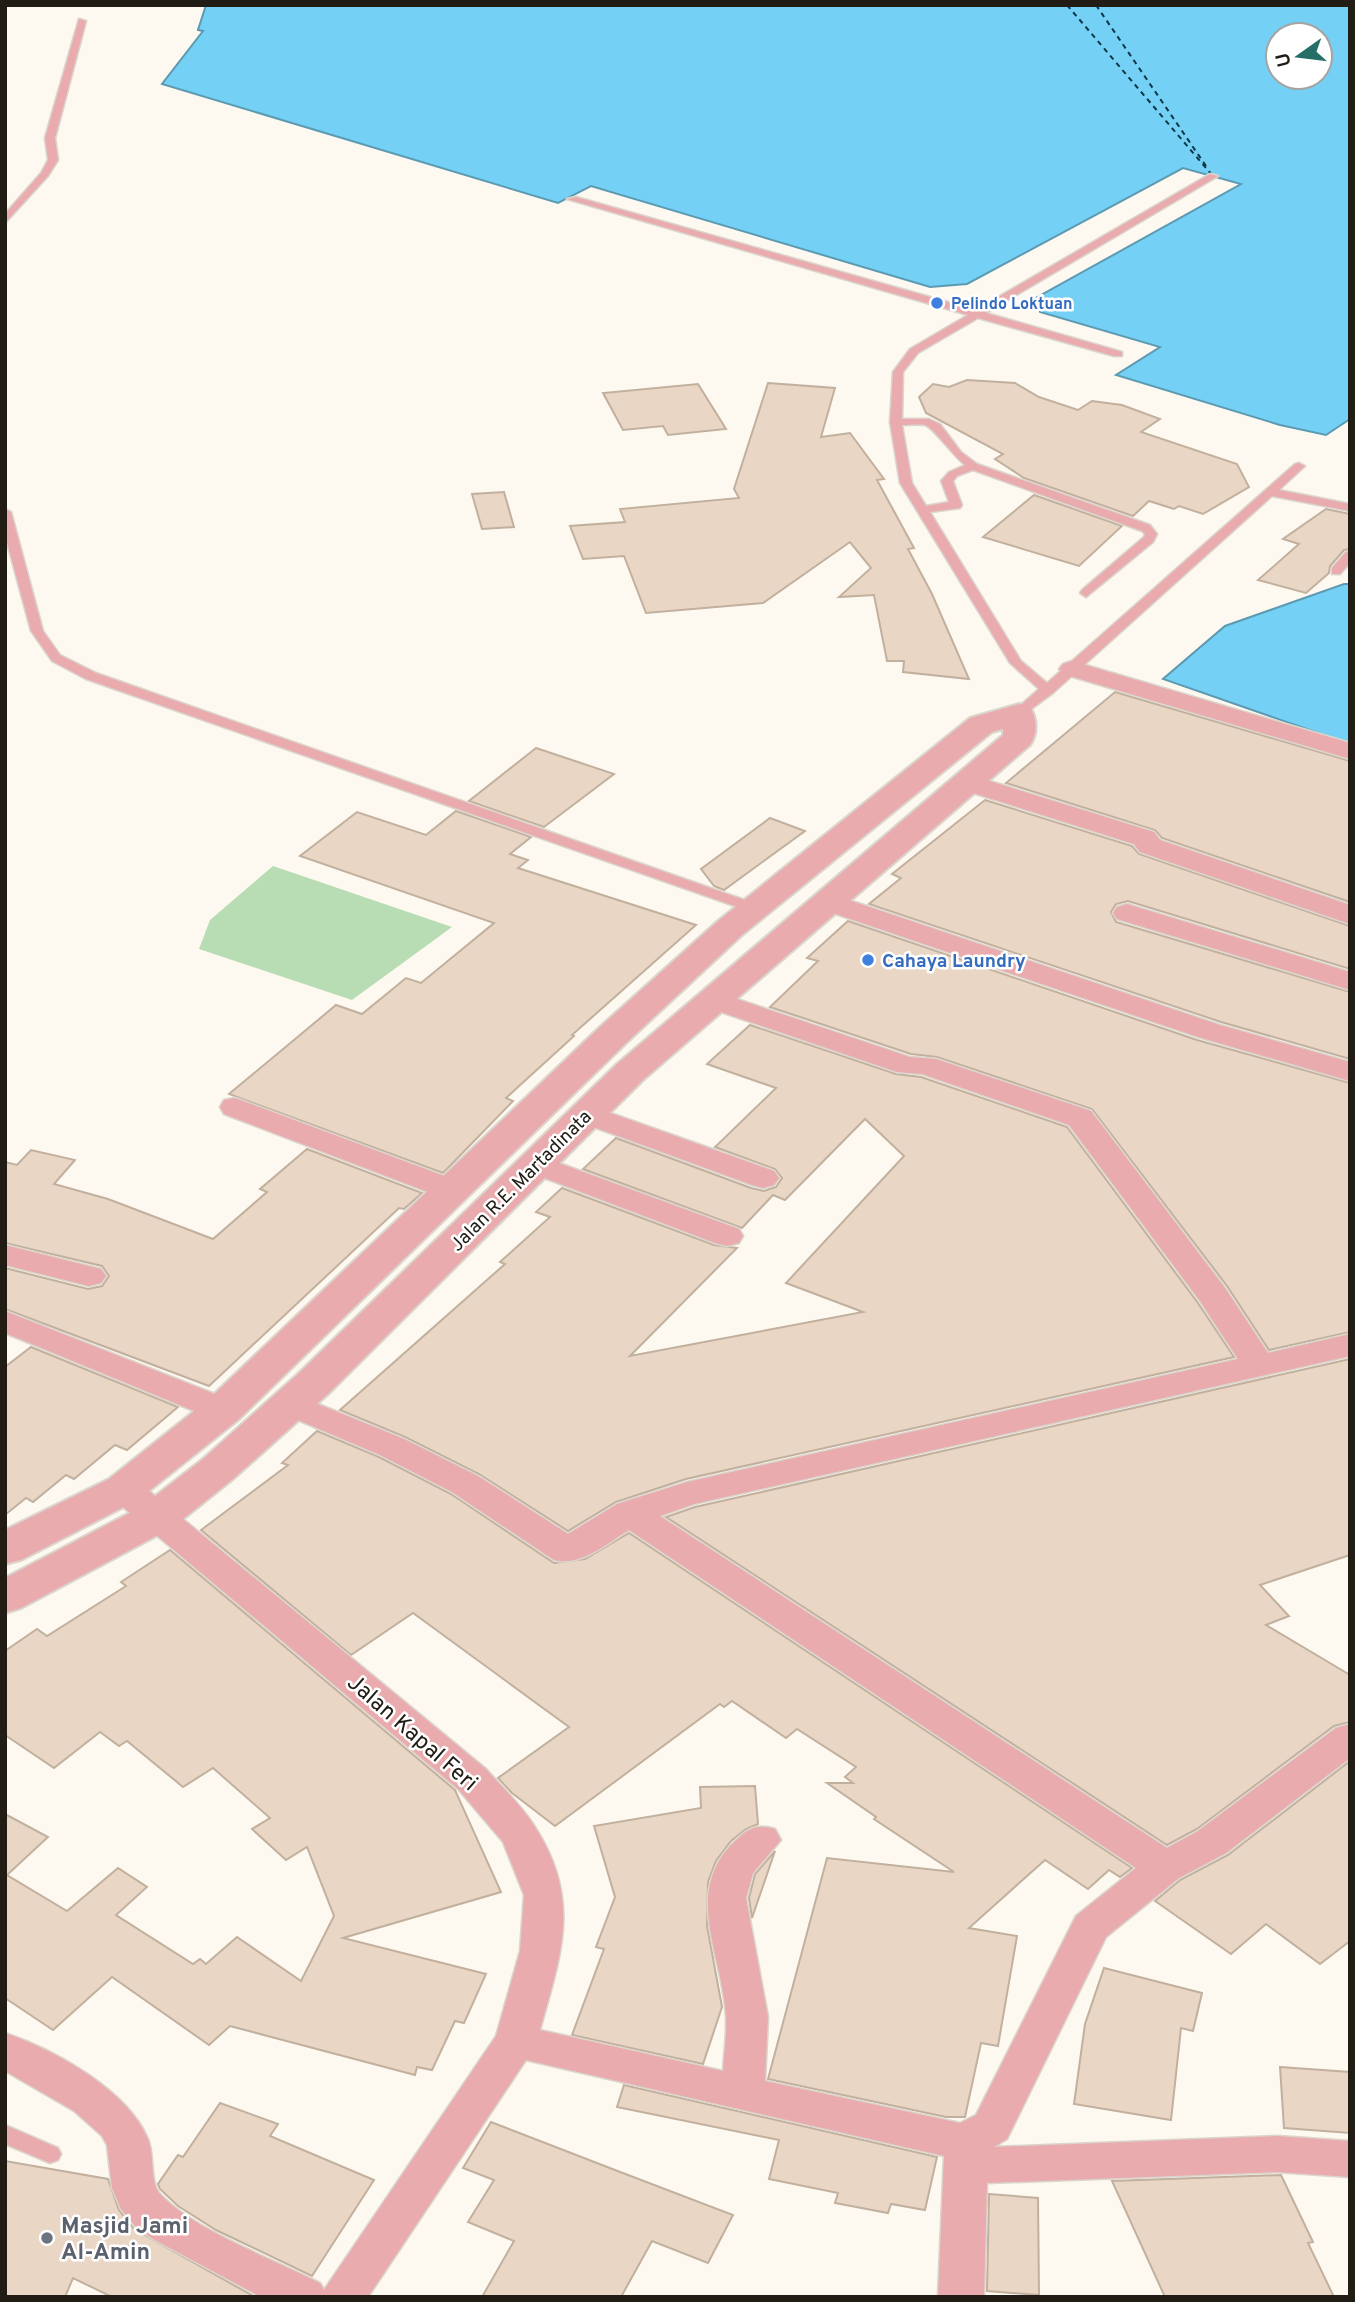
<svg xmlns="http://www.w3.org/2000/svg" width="1355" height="2302" viewBox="0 0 1355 2302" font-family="Overpass,sans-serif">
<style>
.green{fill:#b8dcb3}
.water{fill:#75d0f5;stroke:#5c9ab2;stroke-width:2;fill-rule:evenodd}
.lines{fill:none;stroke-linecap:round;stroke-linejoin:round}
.ferry{stroke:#0c3746;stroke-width:2;stroke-dasharray:5 4.5;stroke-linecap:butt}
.building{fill:#e9d6c4;stroke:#c2b09e;stroke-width:2}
.service-casing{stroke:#dbd6cd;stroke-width:3}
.minor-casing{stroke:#dbd6cd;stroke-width:3}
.tertiary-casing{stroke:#dbd6cd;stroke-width:4}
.service{fill:#e9abae;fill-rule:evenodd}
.minor{fill:#e9abae;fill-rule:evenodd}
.tertiary{fill:#e9abae;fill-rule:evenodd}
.shop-dot{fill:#3f7fe0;stroke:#fff;stroke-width:2.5}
.worship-dot{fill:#6b7280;stroke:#fff;stroke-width:2.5}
.labels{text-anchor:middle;stroke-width:5;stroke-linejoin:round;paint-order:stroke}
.far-shop-label{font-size:16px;font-weight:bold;fill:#366cbe;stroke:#fff;text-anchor:start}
.shop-label{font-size:19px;font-weight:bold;fill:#366cbe;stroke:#fff;text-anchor:start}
.street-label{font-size:19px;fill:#211c14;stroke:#fff}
.near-street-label{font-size:23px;fill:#211c14;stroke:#fff}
.near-worship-label{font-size:23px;font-weight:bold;fill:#5b616d;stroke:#fff;text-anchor:start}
</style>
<rect width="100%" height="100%" fill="#fef9f0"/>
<path class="green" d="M273,866l179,61 -100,73 -153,-51 11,-29z"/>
<g class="water">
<path d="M206,5h1144v414l-24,16 -46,-10 -164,-50 44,-28 -120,-35 -6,-13 207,-115 -58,-16 -216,116 -37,3 -339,-101 -33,17 -396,-119 41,-53 -5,-1zM1278,35h42v42h-42z"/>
<path d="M1344,584h6v160l-187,-65 62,-53z"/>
</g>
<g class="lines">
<g class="ferry">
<path d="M1067,5l145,170"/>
<path d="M1096,5l110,161"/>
</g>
</g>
<g class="building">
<path d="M967,380l48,3 24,14 39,13 14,-9 30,4 38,14 -19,13 96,32 12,23 -46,27 -24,-8 -5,3 -25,-8 -16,15 -109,-38 -29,-19 8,-5 -77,-41 -7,-16 14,-13 16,3z"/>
<path d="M768,383l67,5 -14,49 29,-4 34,46 -7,1 37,68 -6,1 24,45 37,85 -66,-7 1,-11h-17l-13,-66 -35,2 32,-29 -21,-26 -87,61 -117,10 -22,-57 -41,3 -13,-33 55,-4 -5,-13 119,-11 -5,-9z"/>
<path d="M698,384l28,45 -58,6 -5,-9 -40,4 -20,-37z"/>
<path d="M504,492l10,35 -32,2 -10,-35z"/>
<path d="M1034,495l88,31 -43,40 -96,-29z"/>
<path d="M1326,509l24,5v35l-6,1 -14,16 -1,7 -23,20 -48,-13 41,-36 -16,-5z"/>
<path d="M1115,692l235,69v141l-188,-64 -7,-8 -149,-47z"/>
<path d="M536,748l78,26 -70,53 -75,-26z"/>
<path d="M985,800l147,46 7,8 211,72v43l-222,-68 -12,3 -5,8 5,10 234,70v67l-129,-37 -352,-118 32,-26 -9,-4z"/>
<path d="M456,811l75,26 -21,17 18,6 -10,8 178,57 -124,110 2,1 -68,62 7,3 -70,72 -214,-79 107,-89 26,9 44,-36 15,5 73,-60 -194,-67 57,-44 69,23z"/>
<path d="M770,818l35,13 -81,59 -10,-4 -13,-17z"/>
<path d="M848,921l349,119 153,43v249l-81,18 -42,-64 -135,-177 -155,-52 -26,-3 -141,-47 48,-46 -11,-3z"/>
<path d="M750,1025l146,49 25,3 146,50 131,176 36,54 -548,122 -70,23 -48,29 -89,-57 -74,-37 -65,-27 165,-146 -5,-2 50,-45 -14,-5 26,-24 152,57 23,3 -107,108 233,-44 -77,-29 118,-127 -39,-37 -80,81 -12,-5 -31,33 -159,-59 33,-31 135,50 13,3 12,-4 6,-9 -7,-9 -60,-22 61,-59 -69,-24z"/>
<path d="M307,1149l115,44 -18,16 -5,-1 -190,178 -204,-77v-41l83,21 14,-3 7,-10 -7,-10 -97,-23v-81l12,3 14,-15 44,10 -21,24 54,15 105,40 54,-47 -7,-3z"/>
<path d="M31,1347l147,60 -51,43 -12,-5 -41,34 -8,-4 -33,27 -7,-4 -21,17v-148z"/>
<path d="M1350,1359v196l-90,30 29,31 -23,9 84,50v47l-16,4 -137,103 -30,16 -501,-328 29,-10z"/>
<path d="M317,1431l62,26 72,37 103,69 31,-4 44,-26 503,335 -12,9 -11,-7 -21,19 -43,-29 -76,68 48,8 -19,110 -17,-3 -16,74h-19l-178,-38 59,-221 127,14 -80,-53 2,-2 -49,-34h26l-8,-6 11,-10 -59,-38 -11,9 -54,-37 -8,6 -4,-3 -165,122 -43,-33 -14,-15 71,-51 -156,-114 -62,42 -150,-125 87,-65 -6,-2z"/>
<path d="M170,1550l285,240 46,102 -158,46 143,36 -22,49 -9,-2 -23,49 -15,-3 -2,8 -185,-49 -21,19 -97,-68 -59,53 -48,-32v-184l43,23 -41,38 60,36 51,-43 29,19 -31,28 77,49 7,-5 6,5 31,-27 64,44 33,-65 -27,-69 -21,13 -34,-31 18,-11 -57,-50 -30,19 -56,-46 -8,5 -19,-14 -46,36 -49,-33v-84l32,-22 10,7 79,-50 -5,-4z"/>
<path d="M1350,1761v180l-30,23 -54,-40 -35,30 -76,-53 25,-21 48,-25z"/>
<path d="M755,1786l3,38 -12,5 -15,12 -15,20 -8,21 -1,44 15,81 -19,57 -131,-29 32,-86 -8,-2 19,-50 -21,-71 107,-18 -1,-21z"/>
<path d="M775,1851l-23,67 -3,-20 6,-24z"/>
<path d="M1104,1968l98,25 -9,38 -12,-3 -10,92 -97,-16 11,-80z"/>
<path d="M1280,2067l70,5v61l-66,-5z"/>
<path d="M624,2085l313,72 -12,53 -34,-6 -3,9 -53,-10 3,-10 -69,-14 10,-39 -162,-33z"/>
<path d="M220,2103l58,21 -8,12 104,44 -62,96 -96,-46 -38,-24 -18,-17 -2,-5 20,-29 5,2z"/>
<path d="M491,2122l124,48 118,45 -25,48 -56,-22 -31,56h-139l32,-56 -46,-19 26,-42 -31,-12z"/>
<path d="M5,2161l103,18 11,31 15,19 121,68h-143l-39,-19 -8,19h-60z"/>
<path d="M1281,2175l32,67 -5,1 26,54h-169l-53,-116z"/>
<path d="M989,2194l49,4 1,97 -52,-4z"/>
</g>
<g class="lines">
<defs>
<g id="service">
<path d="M79,19l7,2 -31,117 3,22 -10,16 -43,47v-9l36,-41 7,-13 -3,-22z"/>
<path d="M1210,174l8,2 -232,137 136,39v4h-8l-136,-38 -60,35 -15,19 -1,47h27l11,5 21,28 16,12 173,61 7,9 -4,8 -67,55 -6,-4 2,-3 62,-53 1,-3 -3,-3 -169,-61 -16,6 -4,5 9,24 -2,3 -30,4 91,149 26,22 248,-219 4,-1 6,3 -26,24 71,14v7l-78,-15 -219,197 -34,25 -7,-4 2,-3 25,-22 -29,-26 -110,-180 -10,-61 3,-50 17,-23 58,-34 -401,-116 9,-2 400,113zM902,425c7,0 16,-1 23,0 8,2 29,32 40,40l-16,7 -8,9 8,21 -23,4 -14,-23z"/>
<path d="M5,509l6,3 32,119 17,24 36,18 663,232 2,3 -2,3h-10l-663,-232 -34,-18 -21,-30 -26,-96z"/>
<path d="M1350,551v12l-10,11h-8v-6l14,-16z"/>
<path d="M5,2125l53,23 3,6 -3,6 -8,3 -45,-19z"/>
</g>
<g id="minor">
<path d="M1072,661l278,82v16l-287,-85 -4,-5 4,-5z"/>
<path d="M967,774l187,58 6,8 190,65v19l-210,-72 -6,-8 -177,-56 -3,-6 3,-6z"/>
<path d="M828,893l392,132 130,37v19l-152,-44 -380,-129 -4,-6 4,-6z"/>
<path d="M1127,904l223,68v18l-233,-71 -4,-6 4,-6z"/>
<path d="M713,991l197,66 26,2 155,52 134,177 43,65 82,-19v22l-656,148 -34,12 507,332 31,-17 138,-103 14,-4v34l-124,95 -47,25 -73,59 -99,202 -13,8 283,-11 73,5v36l-73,-5 -290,11 -3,114h-46l6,-141 -418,-96 -158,237h-107l-108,-58 -17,-12 -15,-18 -9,-21 -5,-43 -5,-9 -28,-25 -69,-40v-38c48,16 123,57 143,106 7,16 1,44 13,56 35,36 114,65 159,88l4,7 172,-254 24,-85 4,-56 -21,-53 -45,-53 -347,-292 -5,-8 5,-8 13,-4 13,4 349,288c16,18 36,37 49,58 47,73 26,127 5,203l183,41c1,-18 4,-36 3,-54 -3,-61 -43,-124 7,-174 14,-14 23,-20 42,-14l6,11 -28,33 -7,25 22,119 -3,64 195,42 16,-8 100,-199 60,-48 -507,-338c-22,13 -48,37 -75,30l-102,-68 -72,-37 -101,-43 -5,-8 5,-8 12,-3 113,46 74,37 90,58 49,-30 70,-22 551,-123 -38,-58 -131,-176 -147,-51 -25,-2 -194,-66 -5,-6 5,-6z"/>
<path d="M235,1098l228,85 5,7 -5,7 -11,3 -11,-3 -217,-83 -4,-7 4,-7z"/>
<path d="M588,1105l186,66 5,7 -5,7 -11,3 -11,-3 -175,-64 -5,-7 5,-7z"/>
<path d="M537,1155l202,74 4,7 -4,7 -12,3 -12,-3 -189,-72 -5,-7 5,-7z"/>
<path d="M5,1245l96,24 5,7 -5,7 -12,3 -84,-21z"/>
<path d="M5,1311l230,91 5,8 -5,8 -12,3 -12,-3 -206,-85z"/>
</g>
<path id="tertiary" d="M1019,704l11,3c7,11 8,27 0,38l-387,335 -315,314 -95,85 -60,48 -152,81 -16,5v-35l136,-71 62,-48 95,-85 319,-310 386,-329v-6l-11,3 -250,203 -116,108 -388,377 -99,79 -118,61 -16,4v-34l104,-51 99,-79 392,-373 118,-106 252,-203z"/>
</defs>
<use href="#service" class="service-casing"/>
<use href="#minor" class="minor-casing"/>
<use href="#tertiary" class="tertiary-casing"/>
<use href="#service" class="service"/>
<use href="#minor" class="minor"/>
<use href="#tertiary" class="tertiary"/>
</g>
<g class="shop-dot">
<circle cx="937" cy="303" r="7"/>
<circle cx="868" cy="960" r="7"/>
</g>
<circle class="worship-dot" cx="47" cy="2238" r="7"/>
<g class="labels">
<g class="far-shop-label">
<text x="951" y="309">Pelindo Loktuan</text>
</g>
<g class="shop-label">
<text x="882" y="967">Cahaya Laundry</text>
</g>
<g class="street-label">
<text transform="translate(520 1180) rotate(-45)" y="7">Jalan R.E. Martadinata</text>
</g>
<g class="near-street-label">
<text transform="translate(413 1732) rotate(41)" y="8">Jalan Kapal Feri</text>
</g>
<g class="near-worship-label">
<text x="61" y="2233">Masjid Jami<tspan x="61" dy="26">Al-Amin</tspan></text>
</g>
</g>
<rect width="1355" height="2302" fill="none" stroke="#211c14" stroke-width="14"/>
<g transform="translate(1299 56) rotate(256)"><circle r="33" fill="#ffffff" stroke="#a6a4a1" stroke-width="2"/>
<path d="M0-5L12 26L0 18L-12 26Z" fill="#266f68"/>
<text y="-10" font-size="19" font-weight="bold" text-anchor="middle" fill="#211c14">U</text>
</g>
</svg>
